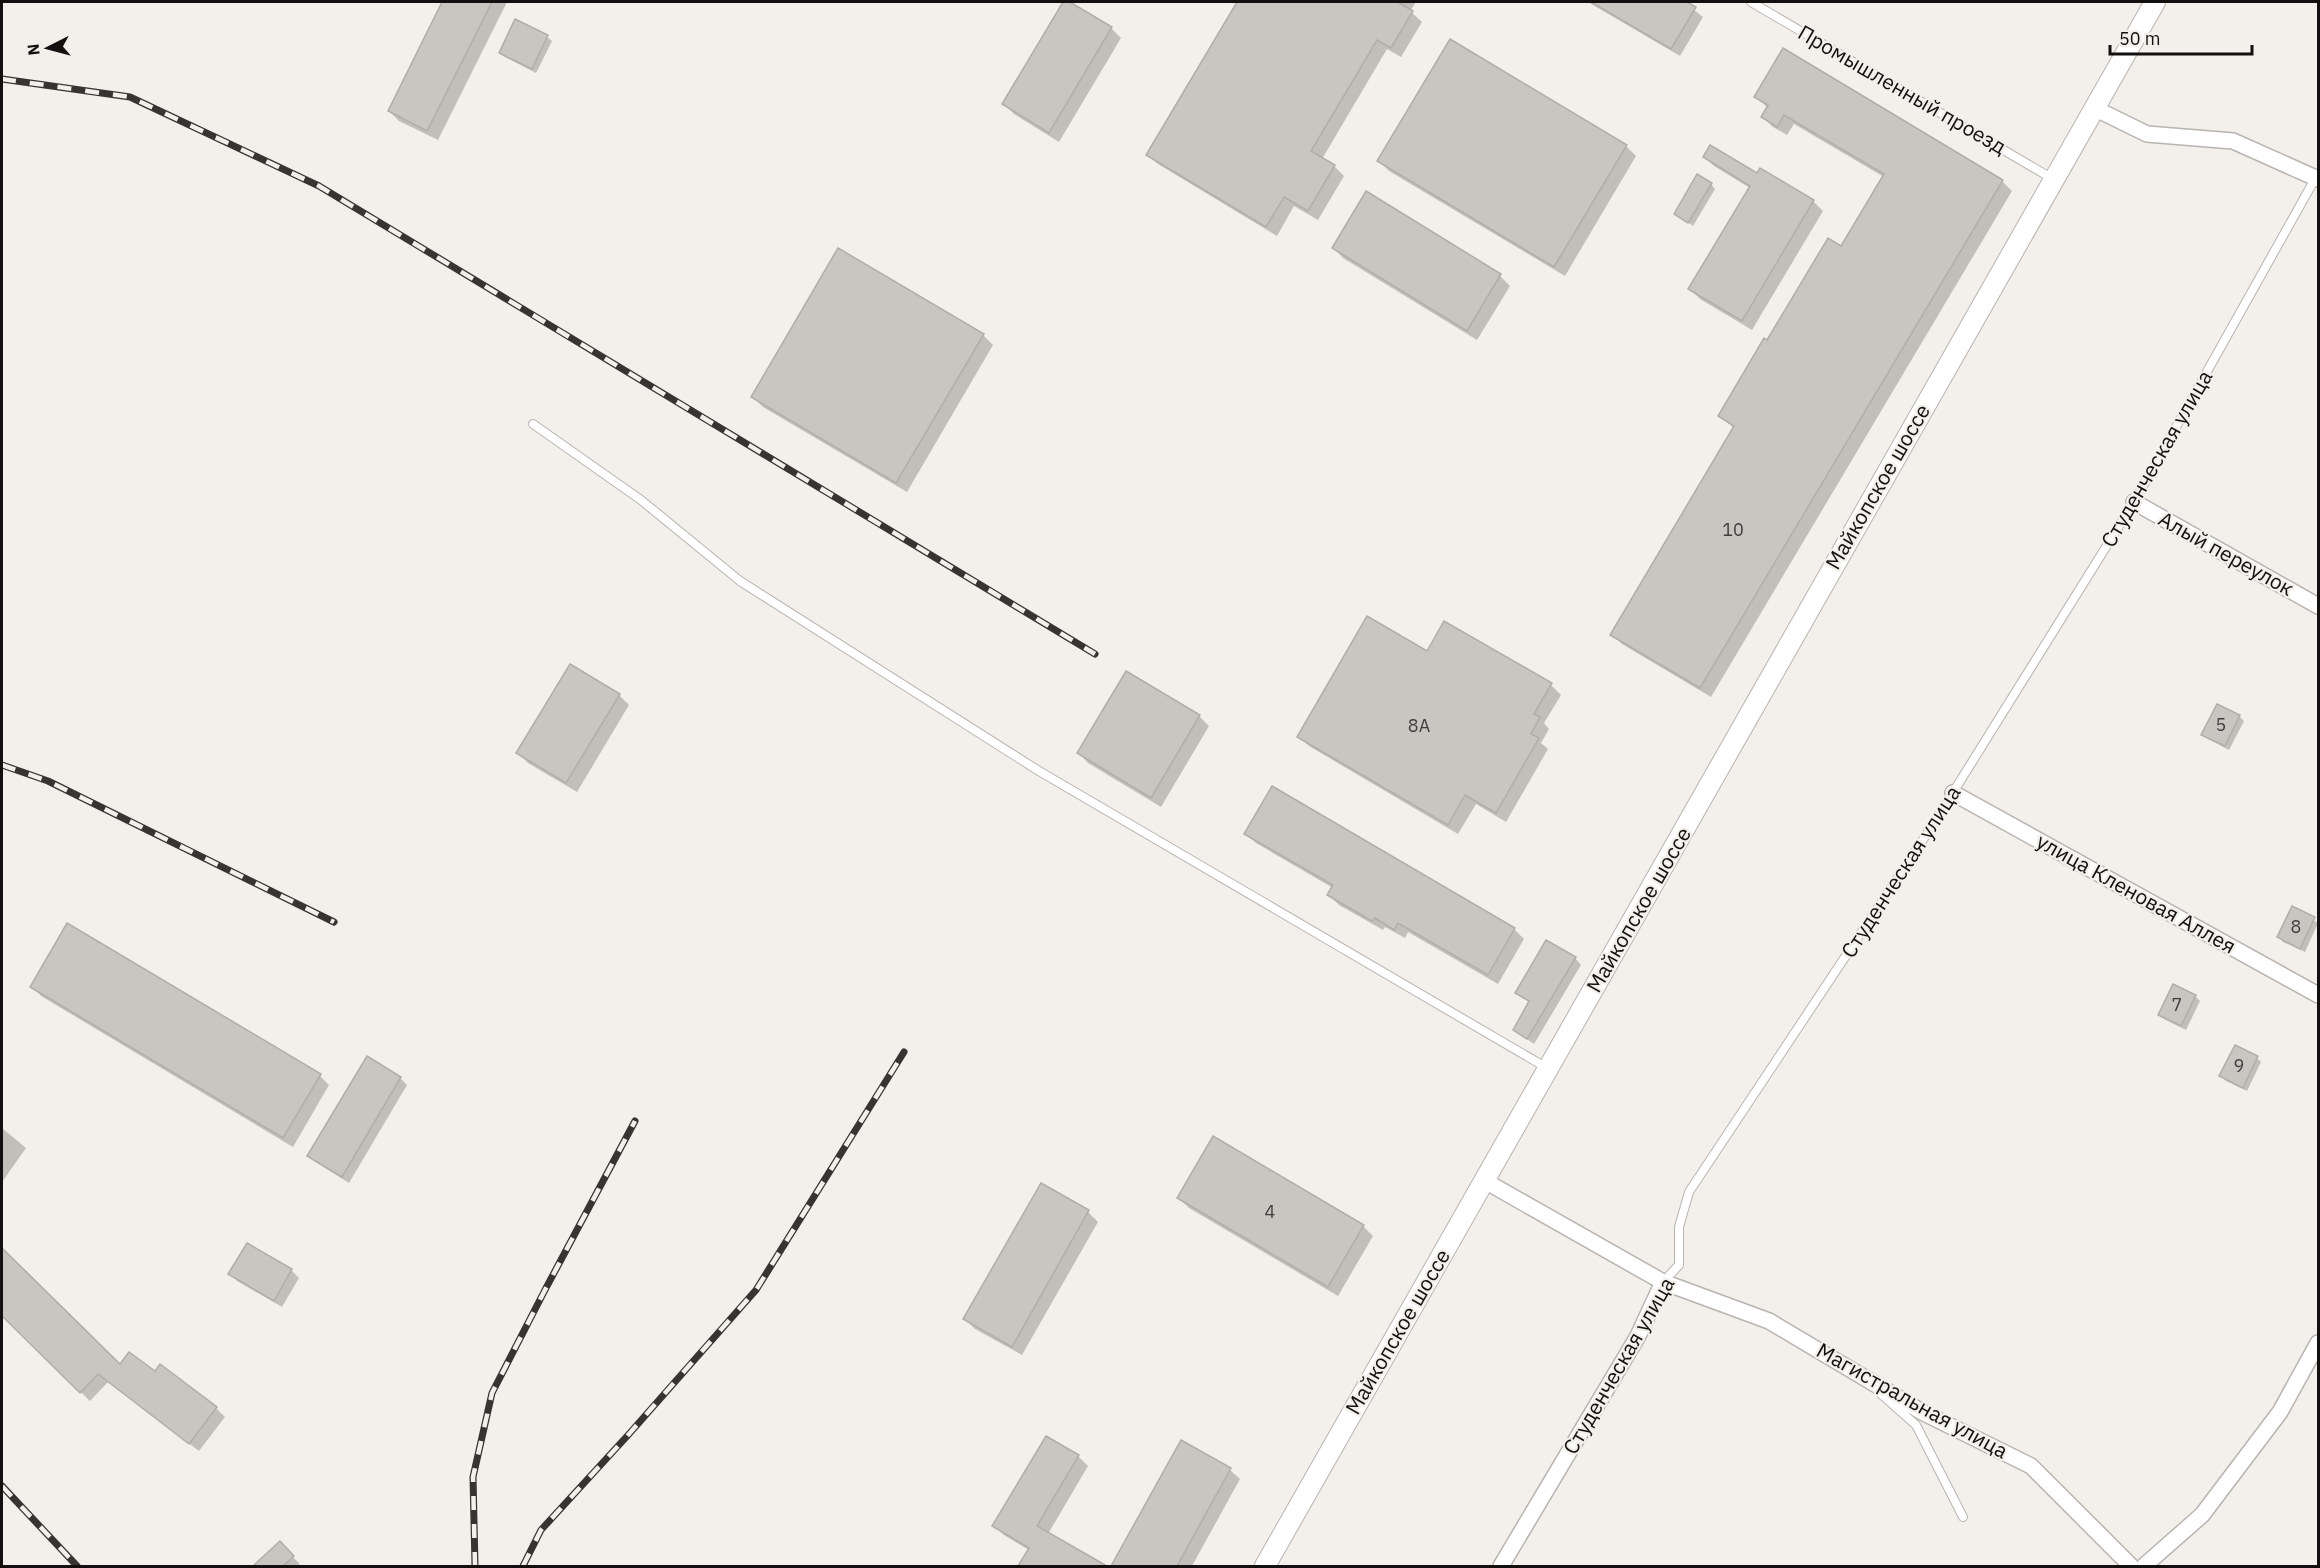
<svg xmlns="http://www.w3.org/2000/svg" width="2320" height="1568" viewBox="0 0 2320 1568" font-family="'IBM Plex Sans',sans-serif">
<style>
.shadow{fill:#0003}
.building{fill:#c9c5c1;stroke:#b1ada9;stroke-width:1.5}
.lines{fill:none;stroke-linecap:round;stroke-linejoin:round}
.service-casing{stroke:#b8b4b0;stroke-width:10}
.minor-casing{stroke:#b8b4b0;stroke-width:18}
.tertiary-casing{stroke:#b8b4b0;stroke-width:22}
.service{stroke:#fff;stroke-width:8}
.minor{stroke:#fff;stroke-width:15}
.tertiary{stroke:#fff;stroke-width:20}
.rail-casing{stroke:#363532;stroke-width:7}
.rail{stroke:#f3efea;stroke-width:4.5;stroke-dasharray:14;stroke-linecap:butt}
.labels{text-anchor:middle;stroke-width:4.5;stroke-linejoin:round;paint-order:stroke}
.number-label{font-size:18px;fill:#403e3c}
.street-label{font-size:21px;fill:#12110f;stroke:#f3efea}
</style>
<rect width="100%" height="100%" fill="#f3efea"/>
<g class="shadow">
<path d="M444,2h63l-69,138 -39,-19 -10,-10z"/>
<path d="M1065,2l46,26 10,10 -62,104 -45,-28 -10,-10z"/>
<path d="M1239,2h177l-6,9 12,11 -21,35 -14,-8 -65,110 12,7 10,10 -26,44 -24,-14 -17,30 -119,-72 -10,-9z"/>
<path d="M1588,2h96l19,15 -23,39z"/>
<path d="M547,37l5,4 -16,32 -31,-16 -5,-4z"/>
<path d="M1756,97l246,84 10,10 -301,506 -89,-53 -10,-10 123,-205 -15,-13 48,-74 74,-94 42,-71 -90,-53 -7,11 -14,-8 -10,-10 5,-9z"/>
<path d="M1626,146l10,10 -71,120 -176,-105 -10,-10z"/>
<path d="M1704,156l54,19 55,26 10,10 -71,119 -52,-31 -10,-10 60,-101 -36,-22z"/>
<path d="M1711,184l4,5 -22,37 -17,-13z"/>
<path d="M1367,194l133,82 10,10 -33,54 -134,-82 -9,-10z"/>
<path d="M983,335l10,10 -86,147 -144,-85 -10,-10z"/>
<path d="M1551,685l10,10 -17,28 5,6 -8,14 7,6 -42,73 -30,-18 -18,30 -149,-88 -10,-10z"/>
<path d="M619,695l10,10 -52,87 -49,-29 -10,-10z"/>
<path d="M1199,716l10,10 -48,81 -73,-44 -9,-10z"/>
<path d="M2239,716l5,5 -15,29 -21,-11 -5,-4z"/>
<path d="M1246,833l268,96 10,10 -26,45 -90,-52 -3,6 -20,-11 -2,3 -44,-25 -10,-10 4,-7 -77,-45z"/>
<path d="M2293,908l25,15 -13,29 -22,-10 -4,-5z"/>
<path d="M1575,958l6,7 -47,79 -20,-14 16,-27 -13,-11z"/>
<path d="M32,986l288,90 9,9 -36,62 -252,-151z"/>
<path d="M2195,996l5,5 -14,29 -22,-11 -4,-5z"/>
<path d="M2257,1058l4,4 -14,29 -21,-10 -5,-5z"/>
<path d="M400,1078l7,7 -58,98 -32,-20 -8,-7z"/>
<path d="M2,1128l24,20 -24,34z"/>
<path d="M1179,1198l184,28 10,10 -35,60 -149,-88z"/>
<path d="M1088,1212l10,10 -76,133 -47,-26 -10,-10z"/>
<path d="M247,1245l45,26 7,7 -17,29 -45,-26 -7,-7z"/>
<path d="M2,1250l118,116 35,7 61,35 9,9 -26,34 -91,-69 -18,19 -88,-87z"/>
<path d="M1182,1442l48,28 10,9 -48,87h-79z"/>
<path d="M1078,1456l10,10 -40,68 56,32h-84l9,-16 -25,-15 -10,-10z"/>
<path d="M279,1543l21,21 -3,2h-42z"/>
</g>
<g class="building">
<path d="M442,2h50l-65,129 -39,-20z"/>
<path d="M1063,2h7l42,25 -63,106 -47,-29z"/>
<path d="M1237,2h161l15,9 -22,37 -14,-8 -66,111 24,14 -27,46 -24,-14 -18,30 -120,-72z"/>
<path d="M1591,2h96l9,5 -25,42z"/>
<path d="M515,19l33,16 -16,34 -33,-16z"/>
<path d="M1450,39l177,106 -73,122 -177,-106z"/>
<path d="M1783,48l220,132 -303,508 -90,-53 124,-209 -16,-10 46,-78 3,2 61,-102 13,8 43,-72 -100,-59 -7,12 -16,-10 7,-12 -14,-8z"/>
<path d="M1710,145l47,28 3,-5 54,32 -72,121 -54,-32 62,-103 -47,-29z"/>
<path d="M1697,174l15,9 -24,40 -14,-9z"/>
<path d="M1366,191l135,83 -34,57 -135,-83z"/>
<path d="M838,248l146,86 -88,149 -145,-86z"/>
<path d="M1367,616l60,35 17,-30 108,62 -18,31 6,3 -9,17 8,4 -43,75 -31,-18 -17,30 -151,-88z"/>
<path d="M570,664l50,30 -54,89 -50,-30z"/>
<path d="M1126,671l74,44 -49,83 -74,-45z"/>
<path d="M2217,704l23,11 -15,31 -24,-11z"/>
<path d="M1272,786l243,142 -27,47 -90,-52 -4,7 -19,-12 -3,3 -45,-26 6,-10 -89,-51z"/>
<path d="M2292,906l23,11 -15,32 -23,-12z"/>
<path d="M67,923l254,151 -38,64 -253,-151z"/>
<path d="M1546,940l30,17 -49,82 -14,-9 16,-29 -14,-8z"/>
<path d="M2173,984l23,11 -15,31 -23,-11z"/>
<path d="M2235,1045l23,11 -15,32 -24,-12z"/>
<path d="M367,1056l34,21 -59,100 -35,-21z"/>
<path d="M1213,1136l151,89 -36,62 -151,-89z"/>
<path d="M1041,1183l48,27 -77,137 -49,-28z"/>
<path d="M247,1243l45,26 -18,32 -46,-27z"/>
<path d="M2,1248l118,116 9,-12 26,19 5,-7 57,43 -28,37 -91,-70 -18,19 -78,-77z"/>
<path d="M1046,1436l33,19 -42,71 70,40h-89l11,-18 -37,-22z"/>
<path d="M1181,1440l50,28 -54,98h-66z"/>
<path d="M280,1541l14,15 -11,10h-30z"/>
</g>
<g class="lines">
<defs>
<g id="service">
<path d="M1751,2l302,177"/>
<path d="M533,424l108,76 99,81 299,190 508,297"/>
<path d="M1663,1282l16,-17v-38l10,-35 245,-369 200,-321 182,-325"/>
<path d="M1881,1394l35,31 47,92"/>
</g>
<g id="minor">
<path d="M2094,108l53,26 86,7 85,38"/>
<path d="M2134,502l184,104"/>
<path d="M1953,793l365,202"/>
<path d="M1485,1181l178,101 106,39 153,91 109,54 100,100"/>
<path d="M1501,1566l137,-230 25,-54"/>
<path d="M2144,1566l58,-51 78,-103 38,-69"/>
</g>
<path id="tertiary" d="M1265,1566l890,-1564"/>
</defs>
<use href="#service" class="service-casing"/>
<use href="#minor" class="minor-casing"/>
<use href="#tertiary" class="tertiary-casing"/>
<use href="#service" class="service"/>
<use href="#minor" class="minor"/>
<use href="#tertiary" class="tertiary"/>
<defs>
<g id="rail">
<path d="M2,79l128,18 189,89 776,468"/>
<path d="M2,765l46,16 286,141"/>
<path d="M2,1486l75,80"/>
<path d="M475,1566l-2,-89 19,-84 54,-105 89,-167"/>
<path d="M523,1566l18,-36 88,-96 127,-144 148,-238"/>
</g>
</defs>
<use href="#rail" class="rail-casing"/>
<use href="#rail" class="rail"/>
</g>
<g class="labels">
<g class="number-label">
<text x="1733" y="536">10</text>
<text x="2221" y="731">5</text>
<text x="1419" y="732">8А</text>
<text x="2296" y="933">8</text>
<text x="2177" y="1011">7</text>
<text x="2239" y="1072">9</text>
<text x="1270" y="1218">4</text>
</g>
<g class="street-label">
<text transform="translate(1902 90) rotate(30)" y="7">Промышленный проезд</text>
<text transform="translate(2157 459) rotate(-60)" y="7">Студенческая улица</text>
<text transform="translate(1878 487) rotate(-60)" y="7">Майкопское шоссе</text>
<text transform="translate(2226 554) rotate(29)" y="7">Алый переулок</text>
<text transform="translate(1901 872) rotate(-57)" y="7">Студенческая улица</text>
<text transform="translate(2136 894) rotate(29)" y="7">улица Кленовая Аллея</text>
<text transform="translate(1639 910) rotate(-60)" y="7">Майкопское шоссе</text>
<text transform="translate(1398 1332) rotate(-60)" y="7">Майкопское шоссе</text>
<text transform="translate(1619 1366) rotate(-60)" y="7">Студенческая улица</text>
<text transform="translate(1912 1401) rotate(29)" y="7">Магистральная улица</text>
</g>
</g>
<rect width="2320" height="1568" fill="none" stroke="#12110f" stroke-width="6"/>
<g transform="translate(48 48) rotate(264)" stroke="#f3efea" stroke-width="4.5" paint-order="stroke">
<path d="M0-4.5L10 22L0 15L-10 22Z" fill="#12110f"/>
<text y="-9" font-size="16" font-weight="bold" text-anchor="middle" fill="#12110f">N</text>
</g>
<path d="M2110 45v9h142v-9" fill="none" stroke="#12110f" stroke-width="3"/>
<text x="2119" y="45" font-size="18" fill="#12110f" stroke="#f3efea" stroke-width="4.5" paint-order="stroke">50 m</text>
</svg>
